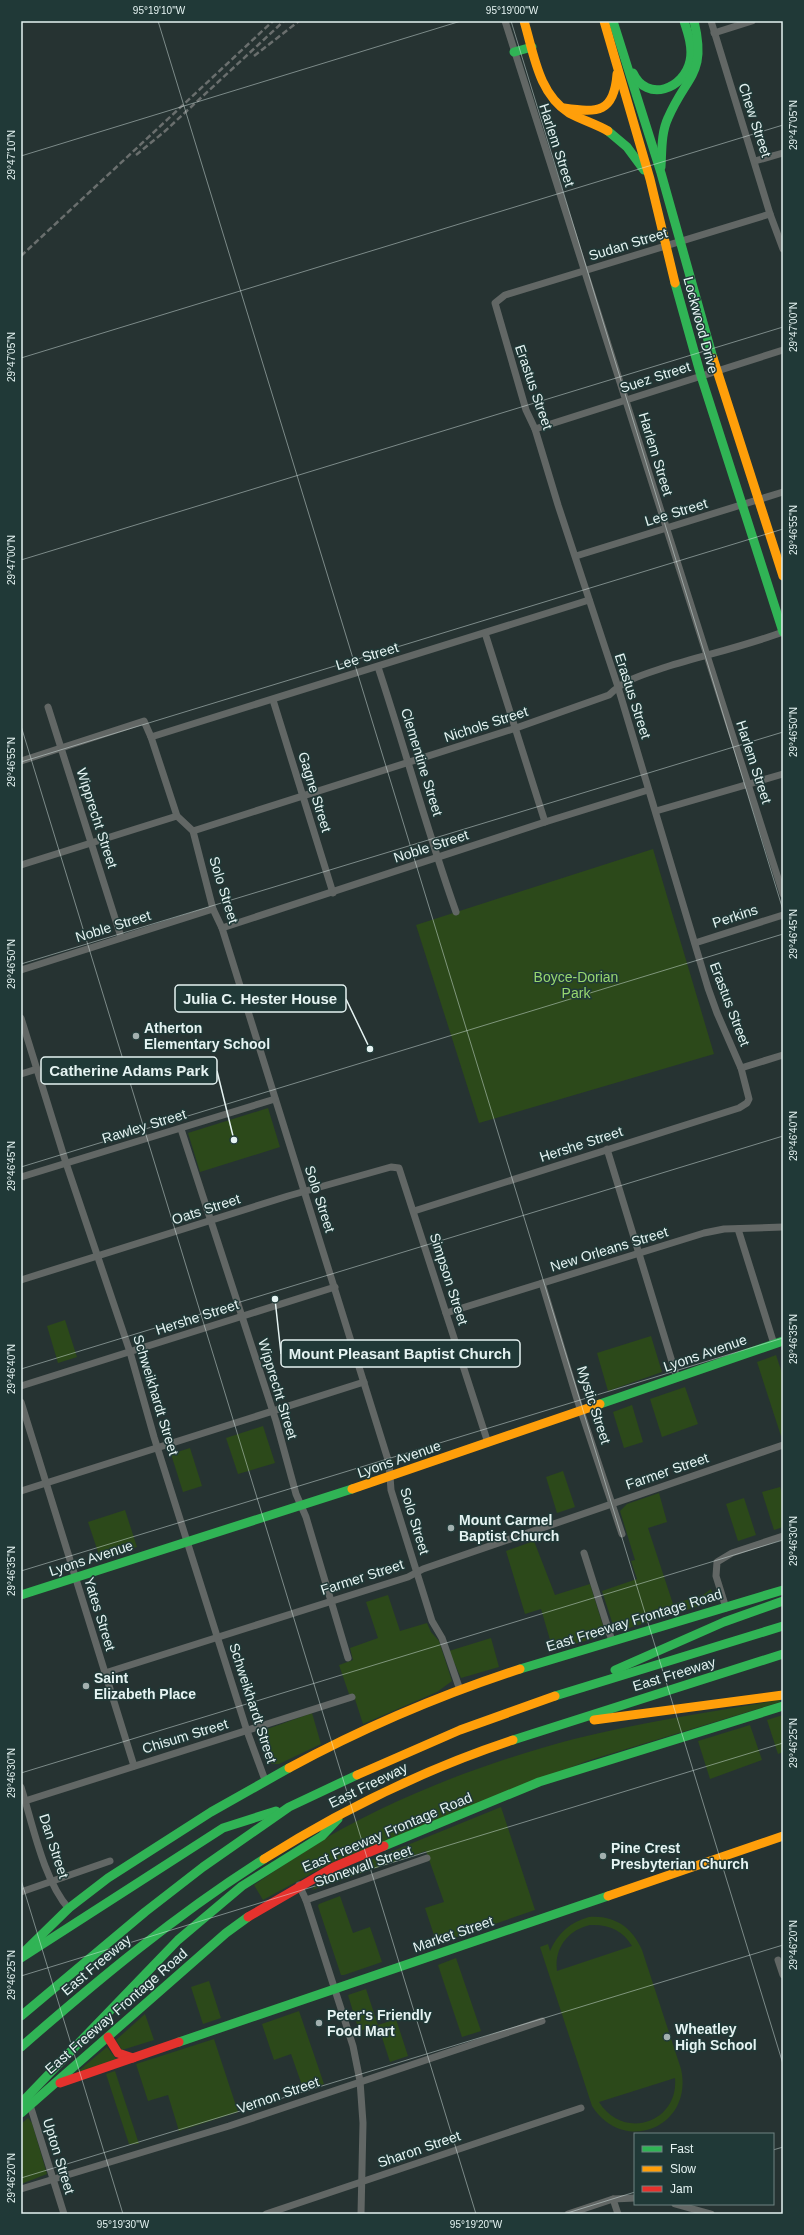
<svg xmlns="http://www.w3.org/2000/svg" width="804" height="2235" viewBox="0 0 804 2235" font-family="Helvetica,sans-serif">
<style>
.green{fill:#2c491a;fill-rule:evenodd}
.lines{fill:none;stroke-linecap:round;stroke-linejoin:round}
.street{stroke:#626765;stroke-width:7}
.fast{stroke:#30b455;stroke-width:9}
.slow{stroke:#ff9f0a;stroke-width:9}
.jam{stroke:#e5322d;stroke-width:9}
.rail{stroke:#6a6f6e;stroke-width:2.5;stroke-dasharray:6 3;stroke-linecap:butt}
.ticks{fill:none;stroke:#e5f3f2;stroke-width:1;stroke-opacity:0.45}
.poi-dot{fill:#a2b0af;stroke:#203937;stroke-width:1.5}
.labels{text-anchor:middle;stroke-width:3;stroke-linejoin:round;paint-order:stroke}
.street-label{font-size:14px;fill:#e5f3f2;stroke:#203937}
.park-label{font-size:14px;fill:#97d76e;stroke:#203937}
.poi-label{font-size:14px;font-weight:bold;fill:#e5f3f2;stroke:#203937;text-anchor:start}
.leader{fill:none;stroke:#e5f3f2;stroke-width:1.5}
.callout-dot{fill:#e5f3f2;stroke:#203937;stroke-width:1.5}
.callout{fill:#203937;stroke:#e5f3f2;stroke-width:1.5}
.callout-label{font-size:15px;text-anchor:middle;font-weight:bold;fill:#e5f3f2}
.neatline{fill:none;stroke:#e5f3f2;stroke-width:1.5}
.ticks-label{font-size:10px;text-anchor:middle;fill:#e5f3f2}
</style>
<rect width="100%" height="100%" fill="#263332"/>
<g class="green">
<path d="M653,849l61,205 -235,69 -63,-198z"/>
<path d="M268,1108l12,39 -80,25 -12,-39z"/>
<path d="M65,1320l12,37 -19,6 -11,-37z"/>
<path d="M651,1336l11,36 -54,19 -11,-38z"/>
<path d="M776,1355l7,21v59l-2,1 -24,-74z"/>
<path d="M685,1387l13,37 -36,13 -12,-38z"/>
<path d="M632,1405l11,37 -19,6 -11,-36z"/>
<path d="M263,1426l12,37 -37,11 -12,-36z"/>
<path d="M190,1448l12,38 -19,6 -12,-38z"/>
<path d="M563,1471l12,36 -18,6 -11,-36z"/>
<path d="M780,1487l3,9v31l-9,3 -12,-38z"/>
<path d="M659,1493l8,29 -19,6 25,76 30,-9 8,-6 2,7 -1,6 -89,28 -9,-2 -12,-37 35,-12 -6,-18 4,-1 -15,-49 7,-7z"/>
<path d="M744,1498l12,37 -18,6 -12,-37z"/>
<path d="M125,1510l12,37 -37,11 -12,-36z"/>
<path d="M534,1541l21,54 35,-11 14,45 -8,9 -43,12 -12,-41 -16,5 -19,-63z"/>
<path d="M388,1595l12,36 27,-8 4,9 8,9 13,40 -15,11 -74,32 -9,-28 -5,-2 -10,-29 14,-5 -3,-12 28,-10 -12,-36z"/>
<path d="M491,1638l8,29 -38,11 -12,-27z"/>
<path d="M780,1700v2l-193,59 -256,102 -68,37 -9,-15c18,-12 36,-25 55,-37 82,-50 174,-85 265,-109 68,-17 137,-27 206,-39z"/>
<path d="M312,1713l9,31 -42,20h-7l-4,-5 -9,-27z"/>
<path d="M783,1715v37l-5,2 -11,-34z"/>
<path d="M750,1725l12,35 -52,19 -12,-38z"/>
<path d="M501,1807l34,103 -98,34 -12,-36 19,-6 -18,-51 -114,39 3,-4 31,-16z"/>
<path d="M340,1896l13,37 17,-6 12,35 -38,13h-3l-23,-69 1,-2z"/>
<path d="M589,1917c25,-2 43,10 53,33l39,119c13,58 -57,87 -89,37l-52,-159 8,-3 2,7c8,-18 20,-29 39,-34zM590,1925c18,-1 33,5 42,21l-75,25c-3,-23 11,-41 33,-46zM675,2078c4,45 -52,63 -76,24z"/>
<path d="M456,1958l25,73 -19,6 -24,-72z"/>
<path d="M209,1981l12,37 -18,6 -12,-37z"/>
<path d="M366,1989l12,36 18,-6 12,37 -18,6 -12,-37 -19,6 -11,-36z"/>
<path d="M299,2011l25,73 -20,7 -13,-37 -17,6 -12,-36z"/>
<path d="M145,2014l9,26 -32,10 -6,-10z"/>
<path d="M214,2039l24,73 -59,19 -11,-36 -20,6 -12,-37z"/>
<path d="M107,2047l10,13 -41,13z"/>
<path d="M115,2071l24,73h-10l-23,-70z"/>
<path d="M28,2118l4,5 15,51 -26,10v-60z"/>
</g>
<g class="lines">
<g class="street">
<path d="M505,21l278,873"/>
<path d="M711,21l59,193 13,35"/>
<path d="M714,33l38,-12"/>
<path d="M755,161l28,-8"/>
<path d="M535,429l248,-79"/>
<path d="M576,556l207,-64"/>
<path d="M485,633l60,189"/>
<path d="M378,667c27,81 49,164 78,245"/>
<path d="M273,700l60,193"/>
<path d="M48,707l73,230"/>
<path d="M151,737l438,-137"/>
<path d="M21,761l123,-40 7,16 26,79 16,15 20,78 9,19 167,535 2,27 41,131 10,17 18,52"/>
<path d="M656,811l127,-37"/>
<path d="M193,831l323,-103 93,-33c16,-16 36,-21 57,-28 39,-12 79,-21 117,-35"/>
<path d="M21,865l156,-49"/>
<path d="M222,928l323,-106 103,-32"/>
<path d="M695,943l88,-28"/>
<path d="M21,970l192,-61"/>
<path d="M21,1018l45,145 64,189 24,85 93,294 18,49"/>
<path d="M741,1068l42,-13"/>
<path d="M21,1074l16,-5"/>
<path d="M181,1129l95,292 20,73 10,23 42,141"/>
<path d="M607,1149l70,229"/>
<path d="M21,1177l254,-78"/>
<path d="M414,1211l325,-103 8,-5 2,-4 -8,-31 -24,-55 -9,-25 -90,-301 -60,-182 -23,-76 -9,-19 -31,-107 10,-8 265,-81"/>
<path d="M738,1229l36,115"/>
<path d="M21,1280l267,-84 103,-29 8,1 89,275"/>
<path d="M542,1283l35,116 45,135"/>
<path d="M446,1313l258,-80 20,-4 59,-2"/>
<path d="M21,1386l314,-99"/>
<path d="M21,1402l113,364"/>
<path d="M21,1491l343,-109"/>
<path d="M584,1553l28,88"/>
<path d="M726,1608l-10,-32 1,-14 15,-9 51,-17"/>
<path d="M105,1673l303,-96 15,-8 360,-124"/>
<path d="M21,1787c12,38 22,92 48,122"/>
<path d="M25,1801l327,-104"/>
<path d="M299,1885l7,15 47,146 7,35 3,42 -2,91"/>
<path d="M21,1892l89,-31"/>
<path d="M306,1900l121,-42"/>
<path d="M778,1960l5,15"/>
<path d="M30,2105l34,109"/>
<path d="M21,2189l208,-63 313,-105"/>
<path d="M613,2199l5,15"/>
<path d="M675,2204l36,10"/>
<path d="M266,2214l315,-106"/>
<path d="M568,2214l45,-15 22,-1"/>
</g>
<g class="fast">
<path d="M613,21l48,152 52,185"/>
<path d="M514,52l18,-5"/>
<path d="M633,73c14,30 51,16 57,-12 3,-13 -2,-28 -6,-40"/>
<path d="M608,131l19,16 17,23"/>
<path d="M661,167c1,-16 0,-34 7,-49 19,-44 39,-43 26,-97"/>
<path d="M675,283l26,93 82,256"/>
<path d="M600,1404l183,-63"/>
<path d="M21,1595l331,-106"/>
<path d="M520,1669l263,-79"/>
<path d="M615,1670l109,-48 59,-21"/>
<path d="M555,1696l228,-70"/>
<path d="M513,1740l270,-86"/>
<path d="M384,1846l155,-64 244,-76"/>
<path d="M26,1950l43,-42 39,-30 103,-66 78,-44"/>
<path d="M21,1958l202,-130 53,-17"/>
<path d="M21,2016l124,-104 58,-45 86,-60 68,-32"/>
<path d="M179,2042l429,-146"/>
<path d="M21,2047c78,-68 156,-133 243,-188"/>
<path d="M21,2103l157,-163 64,-54 80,-50 16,-17"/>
<path d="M21,2113l205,-180 22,-16"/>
</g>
<g class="slow">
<path d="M524,21c10,33 14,72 45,92 13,7 27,11 39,18"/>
<path d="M604,21l46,158 25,104"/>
<path d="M564,108c34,5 50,5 53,-34"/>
<path d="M713,358l70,218"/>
<path d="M352,1489l248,-85"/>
<path d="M594,1720l189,-25"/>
<path d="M289,1768c74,-40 151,-73 231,-99"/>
<path d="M357,1775l103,-45 95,-34"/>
<path d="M264,1859c78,-49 161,-90 249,-119"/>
<path d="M608,1896l175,-60"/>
</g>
<g class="jam">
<path d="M248,1917l86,-50 50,-21"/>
<path d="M108,2037l10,16 15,5"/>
<path d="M60,2083l119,-41"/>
</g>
<g class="rail">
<path d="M254,56l45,-35"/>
<path d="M136,155l28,-23 120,-111"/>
<path d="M21,256l252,-235"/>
</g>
</g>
<path class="ticks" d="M158,21l625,2043M511,21l272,889M21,156l440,-135M21,358l762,-233M21,560l762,-233M21,726l455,1488M21,762l762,-233M21,964l762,-232M21,1167l762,-233M21,1369l762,-233M21,1571l762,-233M21,1773l762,-233M21,1880l102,334M21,1976l762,-233M773,2150l10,-3M21,2178l762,-233M564,2214l71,-22"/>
<g class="poi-dot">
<circle cx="136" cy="1036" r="4"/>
<circle cx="451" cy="1528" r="4"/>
<circle cx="86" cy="1686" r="4"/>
<circle cx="603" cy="1856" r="4"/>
<circle cx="319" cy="2023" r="4"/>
<circle cx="667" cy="2037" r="4"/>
</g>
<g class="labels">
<g class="street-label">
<text transform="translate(755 120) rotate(72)" y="5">Chew Street</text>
<text transform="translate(557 145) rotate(72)" y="5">Harlem Street</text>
<text transform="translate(628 244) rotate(-17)" y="5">Sudan Street</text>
<text transform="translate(701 325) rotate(75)" y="5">Lockwood Drive</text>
<text transform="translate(655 377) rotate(-18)" y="5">Suez Street</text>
<text transform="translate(534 387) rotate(71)" y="5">Erastus Street</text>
<text transform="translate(656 454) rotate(73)" y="5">Harlem Street</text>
<text transform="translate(676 512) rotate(-17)" y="5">Lee Street</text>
<text transform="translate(367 656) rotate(-17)" y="5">Lee Street</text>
<text transform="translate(633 696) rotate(72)" y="5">Erastus Street</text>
<text transform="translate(486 724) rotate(-18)" y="5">Nichols Street</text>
<text transform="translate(422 762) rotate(73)" y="5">Clementine Street</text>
<text transform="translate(754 762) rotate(72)" y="5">Harlem Street</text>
<text transform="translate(315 792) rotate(73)" y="5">Gagne Street</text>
<text transform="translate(97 818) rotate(72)" y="5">Wipprecht Street</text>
<text transform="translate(431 846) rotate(-18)" y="5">Noble Street</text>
<text transform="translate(224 890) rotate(73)" y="5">Solo Street</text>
<text transform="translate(735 916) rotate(-18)" y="5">Perkins</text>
<text transform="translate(113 926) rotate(-17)" y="5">Noble Street</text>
<text transform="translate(730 1004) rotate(69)" y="5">Erastus Street</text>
<text transform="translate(144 1126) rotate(-17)" y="5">Rawley Street</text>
<text transform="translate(581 1144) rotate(-18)" y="5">Hershe Street</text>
<text transform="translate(320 1199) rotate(72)" y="5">Solo Street</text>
<text transform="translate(206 1209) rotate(-18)" y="5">Oats Street</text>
<text transform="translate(609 1249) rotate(-17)" y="5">New Orleans Street</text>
<text transform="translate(449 1279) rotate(72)" y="5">Simpson Street</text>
<text transform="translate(197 1317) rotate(-18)" y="5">Hershe Street</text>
<text transform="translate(705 1353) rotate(-19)" y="5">Lyons Avenue</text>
<text transform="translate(278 1389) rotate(73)" y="5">Wipprecht Street</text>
<text transform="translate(156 1395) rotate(73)" y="5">Schweikhardt Street</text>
<text transform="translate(594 1405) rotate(72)" y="5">Mystic Street</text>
<text transform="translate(399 1459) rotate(-19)" y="5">Lyons Avenue</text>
<text transform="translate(667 1471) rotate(-19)" y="5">Farmer Street</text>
<text transform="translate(415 1521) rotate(73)" y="5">Solo Street</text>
<text transform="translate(91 1558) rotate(-18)" y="5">Lyons Avenue</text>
<text transform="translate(362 1577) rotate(-18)" y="5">Farmer Street</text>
<text transform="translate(100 1614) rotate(73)" y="5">Yates Street</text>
<text transform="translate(634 1620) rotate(-17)" y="5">East Freeway Frontage Road</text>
<text transform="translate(674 1674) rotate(-17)" y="5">East Freeway</text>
<text transform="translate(253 1703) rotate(72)" y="5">Schweikhardt Street</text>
<text transform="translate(185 1736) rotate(-17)" y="5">Chisum Street</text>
<text transform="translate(368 1785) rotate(-26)" y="5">East Freeway</text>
<text transform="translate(387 1832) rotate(-23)" y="5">East Freeway Frontage Road</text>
<text transform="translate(54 1846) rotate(72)" y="5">Dan Street</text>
<text transform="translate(363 1866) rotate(-19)" y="5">Stonewall Street</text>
<text transform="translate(453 1934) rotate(-19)" y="5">Market Street</text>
<text transform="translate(96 1965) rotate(-40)" y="5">East Freeway</text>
<text transform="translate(116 2011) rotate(-41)" y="5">East Freeway Frontage Road</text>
<text transform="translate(278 2095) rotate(-19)" y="5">Vernon Street</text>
<text transform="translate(419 2149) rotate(-19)" y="5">Sharon Street</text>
<text transform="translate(59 2156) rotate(73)" y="5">Upton Street</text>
</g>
<g class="park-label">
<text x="576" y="982">Boyce-Dorian<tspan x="576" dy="16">Park</tspan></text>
</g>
<g class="poi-label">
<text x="144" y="1033">Atherton<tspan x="144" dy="16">Elementary School</tspan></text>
<text x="459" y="1525">Mount Carmel<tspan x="459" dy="16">Baptist Church</tspan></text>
<text x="94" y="1683">Saint<tspan x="94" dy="16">Elizabeth Place</tspan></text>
<text x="611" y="1853">Pine Crest<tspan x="611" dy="16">Presbyterian Church</tspan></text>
<text x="327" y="2020">Peter's Friendly<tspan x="327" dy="16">Food Mart</tspan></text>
<text x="675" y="2034">Wheatley<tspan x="675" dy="16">High School</tspan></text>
</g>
</g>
<path class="leader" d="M370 1049L346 999M234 1140L217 1071M275 1299L281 1354"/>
<g class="callout-dot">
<circle cx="370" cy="1049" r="4"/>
<circle cx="234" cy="1140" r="4"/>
<circle cx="275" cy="1299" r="4"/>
</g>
<g class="callout">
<rect x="175" y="985" width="171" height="27" rx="4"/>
<rect x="41" y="1057" width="176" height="27" rx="4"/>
<rect x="281" y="1340" width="239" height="27" rx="4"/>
</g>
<g class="callout-label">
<text x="260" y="1004">Julia C. Hester House</text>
<text x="129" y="1076">Catherine Adams Park</text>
<text x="400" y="1359">Mount Pleasant Baptist Church</text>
</g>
<rect width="804" height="2235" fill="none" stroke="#203937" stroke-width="44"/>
<rect x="634" y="2133" width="140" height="72" fill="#203937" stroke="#6f8382"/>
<rect x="642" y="2146" width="20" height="6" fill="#30b455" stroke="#6f8382"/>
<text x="670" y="2153" font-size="12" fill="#e5f3f2">Fast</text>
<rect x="642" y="2166" width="20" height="6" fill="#ff9f0a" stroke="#6f8382"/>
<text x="670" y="2173" font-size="12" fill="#e5f3f2">Slow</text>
<rect x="642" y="2186" width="20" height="6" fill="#e5322d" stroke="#6f8382"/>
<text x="670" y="2193" font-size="12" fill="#e5f3f2">Jam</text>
<rect x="22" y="22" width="760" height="2191" class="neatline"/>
<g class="ticks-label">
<text x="159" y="14">95°19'10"W</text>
<text x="512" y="14">95°19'00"W</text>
<text transform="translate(793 125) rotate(-90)" y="4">29°47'05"N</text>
<text transform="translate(11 155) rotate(-90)" y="4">29°47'10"N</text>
<text transform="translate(793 327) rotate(-90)" y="4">29°47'00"N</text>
<text transform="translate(11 357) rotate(-90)" y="4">29°47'05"N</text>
<text transform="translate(793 530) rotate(-90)" y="4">29°46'55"N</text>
<text transform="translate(11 560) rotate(-90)" y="4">29°47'00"N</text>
<text transform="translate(793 732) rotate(-90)" y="4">29°46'50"N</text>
<text transform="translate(11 762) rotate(-90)" y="4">29°46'55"N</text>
<text transform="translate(793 934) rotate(-90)" y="4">29°46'45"N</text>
<text transform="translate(11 964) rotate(-90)" y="4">29°46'50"N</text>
<text transform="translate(793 1136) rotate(-90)" y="4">29°46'40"N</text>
<text transform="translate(11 1166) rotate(-90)" y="4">29°46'45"N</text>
<text transform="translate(793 1339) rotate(-90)" y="4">29°46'35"N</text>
<text transform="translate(11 1369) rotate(-90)" y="4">29°46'40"N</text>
<text transform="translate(793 1541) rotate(-90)" y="4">29°46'30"N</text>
<text transform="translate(11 1571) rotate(-90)" y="4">29°46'35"N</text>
<text transform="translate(793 1743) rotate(-90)" y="4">29°46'25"N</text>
<text transform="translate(11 1773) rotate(-90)" y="4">29°46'30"N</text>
<text transform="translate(793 1945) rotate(-90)" y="4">29°46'20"N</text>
<text transform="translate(11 1975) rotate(-90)" y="4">29°46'25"N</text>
<text transform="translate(11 2178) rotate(-90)" y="4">29°46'20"N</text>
<text x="123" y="2228">95°19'30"W</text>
<text x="476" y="2228">95°19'20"W</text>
</g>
</svg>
